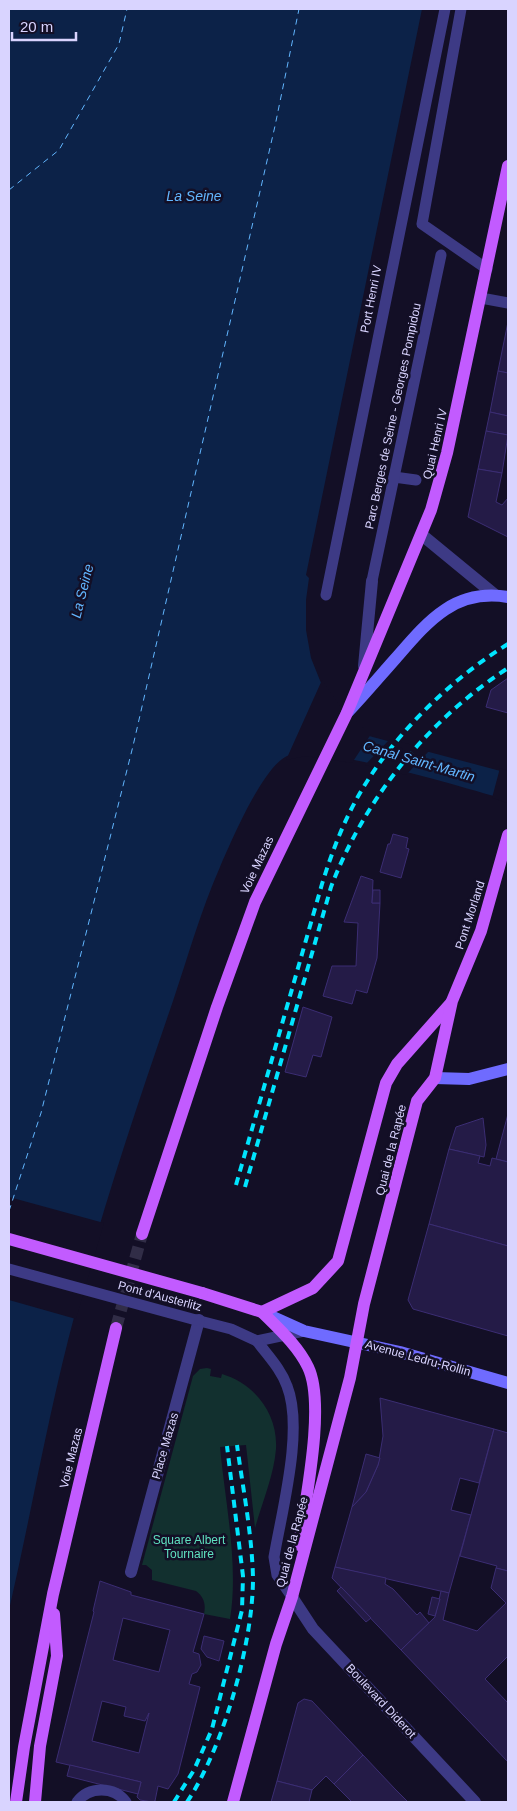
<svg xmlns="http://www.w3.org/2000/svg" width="517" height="1811" viewBox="0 0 517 1811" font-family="Helvetica,sans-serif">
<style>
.green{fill:#12302f}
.water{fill:#0c2248}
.pier{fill:#130f26}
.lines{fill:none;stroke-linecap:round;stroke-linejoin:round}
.ferry{stroke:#62b6ff;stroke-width:1;stroke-dasharray:6 5;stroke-linecap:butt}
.building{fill:#241b47;stroke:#3b2d73;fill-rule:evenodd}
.primary-tunnel{stroke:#312d47;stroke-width:12;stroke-dasharray:12 6;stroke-linecap:butt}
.service{stroke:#3d3a85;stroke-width:11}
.pedestrian{stroke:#3d3a85;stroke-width:12}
.minor{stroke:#3d3a85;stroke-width:12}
.secondary{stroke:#6f6bff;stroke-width:12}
.primary{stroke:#c25bff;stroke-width:12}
.rail{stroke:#00e5ff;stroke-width:4;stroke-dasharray:8 6;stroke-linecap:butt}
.service-bridge{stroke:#3d3a85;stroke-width:11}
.primary-bridge{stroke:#c25bff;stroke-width:12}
.labels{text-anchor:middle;stroke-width:5;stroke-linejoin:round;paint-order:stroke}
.street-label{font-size:12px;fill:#d9d4ff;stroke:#130f26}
.park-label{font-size:12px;fill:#5fe0c0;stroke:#130f26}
.water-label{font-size:14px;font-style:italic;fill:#62b6ff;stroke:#130f26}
</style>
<rect width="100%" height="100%" fill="#130f26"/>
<path class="green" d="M207,1368l4,1 -1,7 11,2 1,-4c33,10 56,40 54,75 -2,26 -14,54 -21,79l-9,-83 -26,2c5,55 19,118 10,172l-26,-5c2,-10 0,-17 -8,-23l-44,-11v-10l-6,-5h-4l51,-189 7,-7z"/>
<path class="water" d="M9,9h413l-116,566 3,3 -3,22v30l5,28 10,25 20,27 28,26 139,37v27c-37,-10 -192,-58 -221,-44 -25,12 -55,84 -67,111 -19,43 -32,89 -47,134 -35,102 -70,205 -97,309 -27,99 -44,200 -67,300z"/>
<g class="pier">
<path d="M322,680l20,29 29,25 -19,29 -46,-7 -20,4z"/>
<path d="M390,739l34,9 6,2 -24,25 -41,-10z"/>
<path d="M500,768l8,3v32l-16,-5z"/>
<path d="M9,1197l95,26 -28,96 -67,-19z"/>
</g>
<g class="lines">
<g class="ferry">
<path d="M9,190l50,-40 60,-106 8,-35"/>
<path d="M9,1211l32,-98 92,-367 142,-620 24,-117"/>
</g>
</g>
<g class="building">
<path d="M508,322v51l-10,-2z"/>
<path d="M498,371l10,2v43l-18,-4z"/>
<path d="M490,412l18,4v19l-22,-4z"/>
<path d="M486,431l22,4 -6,38 -24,-4z"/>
<path d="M478,469l24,4 -6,29 6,3 6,-7v39l-40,-20z"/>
<path d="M508,678v35l-22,-6 5,-17z"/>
<path d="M393,834l15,4 -2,10 3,1 -8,29 -21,-6 8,-28h2z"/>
<path d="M361,876l12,4 -1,23h8l-3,55 -10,35 -11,-3 -4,14 -29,-8 9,-30h24l2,-43 -14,-1z"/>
<path d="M373,890h7v13h-8z"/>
<path d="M303,1007l29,10 -11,40 -8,-2 -7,22 -21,-5z"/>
<path d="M508,1114v48l-12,-3z"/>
<path d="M483,1118l3,27 -2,12 -35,-8 7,-22z"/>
<path d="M449,1149l31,7 -2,7 12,3 2,-8 16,4v84l-79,-22z"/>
<path d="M429,1224l79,22v90l-95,-27 -5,-9z"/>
<path d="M380,1398l114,31 -15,54 -19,-5 -9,32 20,5 -22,78 -114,-26 17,-60 14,-15 12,-27 5,-29z"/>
<path d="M494,1429l14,4v138l-12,-3 1,-2 -37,-10z"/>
<path d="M366,1454l14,4 -2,7 -12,27 -14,15z"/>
<path d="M335,1567l51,11 -1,6 8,5 24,26 3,-3 9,11 -28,27 -69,-72z"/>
<path d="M496,1568l12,3v85l-23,23 23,24v59l-107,-112 34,-33 6,-26 8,2 -6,27 34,11 29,-28 -15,-15z"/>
<path d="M100,1581l31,11v3l73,19 -11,38 6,2 2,11 -4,7 -5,2 -3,10 11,3 -22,87 -10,15 -10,-3 -3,15 -3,1 -12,-2 -3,-3 4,-15 -85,-20 38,-150 -1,-1zM123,1618l47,12 -11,42 -46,-12zM102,1701l24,6 -2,9 21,5 4,-8 -10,40 -47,-12z"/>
<path d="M341,1587l30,31 -5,4 -29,-31z"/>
<path d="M432,1597l8,2 -5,17 -7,-2z"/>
<path d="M204,1636l20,5 -5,20 -12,-4 -6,-8z"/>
<path d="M304,1699l8,2 51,54 -29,29 -8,-8 -14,14 -35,-9 21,-78z"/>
<path d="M363,1755l32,34 13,13h-56l-18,-18z"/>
<path d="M70,1765l71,17 -3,12 -71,-18z"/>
<path d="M277,1781l35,9 -3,12h-38z"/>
</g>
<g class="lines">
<path class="primary-tunnel" d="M116,1328l26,-94"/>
<g class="service">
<path d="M461,9l-39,215 65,45"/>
<path d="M481,298l27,5"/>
<path d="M394,477l22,3"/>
<path d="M372,581l69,-326"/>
<path d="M326,595l119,-586"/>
<path d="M196,1320l35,9 26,12 47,-10"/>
<path d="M257,1341c11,15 24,28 30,45 17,43 -5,124 -13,171l3,18 15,22"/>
<path d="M77,1802c12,-16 37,-16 49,0"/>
</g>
<path class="pedestrian" d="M131,1572l68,-252"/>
<g class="minor">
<path d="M422,535l73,60"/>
<path d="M364,666l8,-85"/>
<path d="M292,1597l21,32 162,173"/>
</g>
<g class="secondary">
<path d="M347,713c17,-18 33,-37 49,-55 32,-37 59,-70 112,-61"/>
<path d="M435,1078l34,1 39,-10"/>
<path d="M264,1313l40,18 96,21 108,31"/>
</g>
<g class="primary">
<path d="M142,1234l75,-227 38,-105 91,-187 85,-205 16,-57 61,-287"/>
<path d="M202,1293l60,19 51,-24 25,-27 48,-178 11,-19 54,-61"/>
<path d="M262,1312c17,17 36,34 46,55 18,37 -3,135 -9,178"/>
<path d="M16,1802l8,-55 29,-153 63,-266"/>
<path d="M35,1802l5,-56 17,-90 -3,-42"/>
<path d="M233,1802l43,-158 16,-47 58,-219 14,-74 53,-203 18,-23 17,-77 29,-70 27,-96"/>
</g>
<g class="rail">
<path d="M236,1185l86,-301c9,-29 19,-56 33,-82 33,-62 94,-122 153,-158"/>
<path d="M245,1187l86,-300c34,-89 97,-167 177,-219"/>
<path d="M174,1802l20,-32 18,-41 30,-119 1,-34 -16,-130"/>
<path d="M187,1802c36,-54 66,-158 66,-224 -1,-44 -10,-89 -16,-133"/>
</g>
<path class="service-bridge" d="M9,1269l187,51"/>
<path class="primary-bridge" d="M9,1239l193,54"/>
</g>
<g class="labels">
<g class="street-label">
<text transform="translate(371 299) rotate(-79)" y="4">Port Henri IV</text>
<text transform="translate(393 416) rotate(-78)" y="4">Parc Berges de Seine - Georges Pompidou</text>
<text transform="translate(435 444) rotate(-77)" y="4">Quai Henri IV</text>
<text transform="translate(257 865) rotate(-65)" y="4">Voie Mazas</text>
<text transform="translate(470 915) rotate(-72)" y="4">Pont Morland</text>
<text transform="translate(391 1150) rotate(-76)" y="4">Quai de la Rapée</text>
<text transform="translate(160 1296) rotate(15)" y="4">Pont d'Austerlitz</text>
<text transform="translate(418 1358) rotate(15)" y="4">Avenue Ledru-Rollin</text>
<text transform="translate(165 1446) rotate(-74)" y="4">Place Mazas</text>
<text transform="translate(71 1458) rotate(-76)" y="4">Voie Mazas</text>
<text transform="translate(292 1542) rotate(-75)" y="4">Quai de la Rapée</text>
<text transform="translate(381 1701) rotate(47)" y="4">Boulevard Diderot</text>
</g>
<g class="park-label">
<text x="189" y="1544">Square Albert<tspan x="189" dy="14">Tournaire</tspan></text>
</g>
<g class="water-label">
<text x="194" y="201">La Seine</text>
<text transform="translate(82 591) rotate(-76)" y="5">La Seine</text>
<text transform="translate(419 761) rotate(16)" y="5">Canal Saint-Martin</text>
</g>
</g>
<rect width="517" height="1811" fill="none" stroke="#d9d4ff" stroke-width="20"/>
<path d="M12 32v8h64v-8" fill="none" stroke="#d9d4ff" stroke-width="2.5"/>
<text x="20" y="32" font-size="15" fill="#d9d4ff" stroke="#130f26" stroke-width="4" paint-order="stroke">20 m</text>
</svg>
